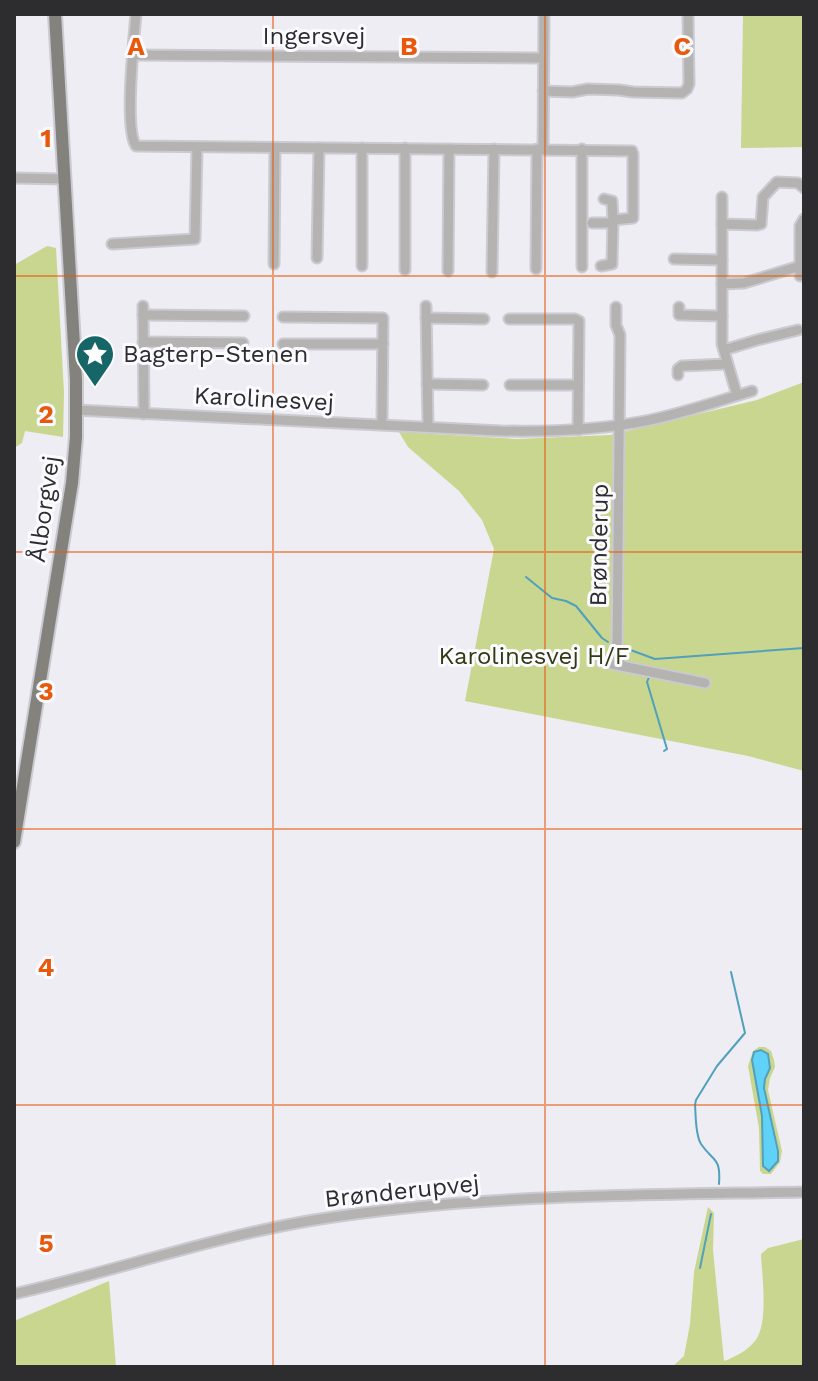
<svg xmlns="http://www.w3.org/2000/svg" width="818" height="1381" viewBox="0 0 818 1381" font-family="'Work Sans',sans-serif">
<style>
.green{fill:#c9d68f}
.water{fill:#60d2f8;stroke:#51a0bc;stroke-width:2}
.lines{fill:none;stroke-linecap:round;stroke-linejoin:round}
.stream{stroke:#51a0bc;stroke-width:2}
.minor-casing{stroke:#cbcad1;stroke-width:13}
.major-casing{stroke:#cbcad1;stroke-width:16}
.minor{stroke:#b4b3b1;stroke-width:9}
.major{stroke:#83827d;stroke-width:12}
.grid{fill:none;stroke:#e8590c;stroke-width:2;stroke-opacity:0.55}
.labels{text-anchor:middle;stroke-width:6;stroke-linejoin:round;paint-order:stroke}
.street-label{font-size:24px;fill:#2d2d30;stroke:#fbfbff}
.poi-label{font-size:24px;fill:#2d2d30;stroke:#fbfbff;text-anchor:start}
.park-label{font-size:24px;fill:#333912;stroke:#fbfbff}
.grid-label{font-size:26px;text-anchor:middle;font-weight:bold;fill:#e8590c;stroke:#fbfbff;stroke-width:6;stroke-linejoin:round;paint-order:stroke}
</style>
<rect width="100%" height="100%" fill="#eeedf4"/>
<g class="green">
<path d="M743,14h61v133l-63,1z"/>
<path d="M47,246l9,2 8,145 -1,44 -38,-6 -3,12 -8,5v-183z"/>
<path d="M804,382v48l-2,16 2,12v313l-56,-15 -283,-55 29,-152 -12,-29 -23,-29 -51,-44 -9,-15 118,7 93,-4 147,-35z"/>
<path d="M759,1047h6l6,4 3,9 1,7 -5,11 -2,12 14,61 -2,11 -9,12h-8l-3,-3 -1,-43 -11,-62 5,-15z"/>
<path d="M708,1207l6,6 -1,37 11,111c11,-4 23,-10 31,-20 14,-17 7,-65 6,-87l7,-6 36,-9v128h-132l12,-11 6,-32 4,-52z"/>
<path d="M109,1281l7,86h-102v-46z"/>
</g>
<path class="water" d="M761,1050l7,4 2,14 -5,11 -1,9 14,63v10l-9,10 -6,-5 -1,-50 -10,-56 2,-8z"/>
<g class="lines">
<g class="stream">
<path d="M14,260l1,-1"/>
<path d="M526,577l26,21 14,3 10,5 26,32 6,4"/>
<path d="M625,648l30,11 149,-11"/>
<path d="M649,677l-2,5 20,67 -3,2"/>
<path d="M719,1184c2,-28 -6,-22 -18,-40 -6,-10 -5,-28 -6,-39l1,-5 21,-34 28,-33 -14,-61"/>
<path d="M700,1268l11,-54"/>
</g>
<defs>
<g id="minor">
<path d="M136,14c-2,25 -12,115 0,132l496,5 1,3v64l-20,2 -1,-19 -8,-2"/>
<path d="M133,55l410,3"/>
<path d="M543,91l29,1 16,-3 31,1 14,2 49,1 5,-4 2,-5 -1,-70"/>
<path d="M405,148v122"/>
<path d="M543,149l1,-135"/>
<path d="M14,178l50,1"/>
<path d="M722,197v147l15,51"/>
<path d="M592,223h21"/>
<path d="M722,224l35,1 4,-1 2,-27 14,-15 21,1 6,5"/>
<path d="M112,244l83,-5 2,-92"/>
<path d="M317,258l2,-110"/>
<path d="M674,259l48,1"/>
<path d="M274,264l1,-116"/>
<path d="M362,266v-118"/>
<path d="M601,266l11,-2 1,-44"/>
<path d="M582,267v-118"/>
<path d="M536,269l1,-120"/>
<path d="M448,271l1,-122"/>
<path d="M492,272l2,-123"/>
<path d="M800,276v-50l4,-7"/>
<path d="M722,284l22,-1 56,-17"/>
<path d="M143,306l1,108"/>
<path d="M426,306l2,121"/>
<path d="M616,307v18l4,10 -3,322 4,8"/>
<path d="M679,307v8h3l40,1"/>
<path d="M143,315l101,1"/>
<path d="M283,317l100,1 -1,106"/>
<path d="M426,318l58,1"/>
<path d="M509,319h66l4,2 -1,109"/>
<path d="M143,342l100,1"/>
<path d="M283,344h100"/>
<path d="M724,350l33,-10 41,-10"/>
<path d="M678,375v-6l4,-3 45,-2"/>
<path d="M427,384l56,1"/>
<path d="M510,385h68"/>
<path d="M76,410l425,21c50,1 100,-1 149,-11 34,-7 68,-19 102,-29"/>
<path d="M602,662l103,21"/>
<path d="M14,1294c101,-23 198,-57 300,-74 162,-26 326,-25 490,-28"/>
</g>
<path id="major" d="M14,842l58,-359 4,-46v-57l-21,-366"/>
</defs>
<use href="#minor" class="minor-casing"/>
<use href="#major" class="major-casing"/>
<use href="#minor" class="minor"/>
<use href="#major" class="major"/>
</g>
<path class="grid" d="M273,14v1353M545,14v1353M14,276h790M14,552h790M14,829h790M14,1105h790"/>
<defs>
<symbol id="sight-pin" viewBox="-11 -11 22 30"><path d="M0 17L-7.5 6A9.5 9.5 0 1 1 7.5 6Z" fill="#166567" stroke="#fbfbff"/><path d="M0-6L1.8-2.2L6-1.7L2.9 1.2L3.7 5.4L0 3.3L-3.7 5.4L-2.9 1.2L-6-1.7L-1.8-2.2Z" fill="#fff"/></symbol>
</defs>
<g fill-rule="evenodd">
<use href="#sight-pin" x="73" y="332" width="44" height="60"/>
</g>
<g class="labels">
<g class="street-label">
<text x="314" y="44">Ingersvej</text>
<text transform="translate(264 399) rotate(3)" y="8">Karolinesvej</text>
<text transform="translate(44 509) rotate(-82)" y="8">Ålborgvej</text>
<text transform="translate(599 545) rotate(-89)" y="8">Brønderup</text>
<text transform="translate(402 1191) rotate(-6)" y="8">Brønderupvej</text>
</g>
<g class="poi-label">
<text x="123" y="362">Bagterp-Stenen</text>
</g>
<g class="park-label">
<text x="534" y="664">Karolinesvej H/F</text>
</g>
</g>
<g class="grid-label">
<text x="136" y="55">A</text>
<text x="409" y="55">B</text>
<text x="682" y="55">C</text>
<text x="46" y="147">1</text>
<text x="46" y="423">2</text>
<text x="46" y="700">3</text>
<text x="46" y="976">4</text>
<text x="46" y="1252">5</text>
</g>
<rect width="818" height="1381" fill="none" stroke="#2d2d30" stroke-width="32"/>
</svg>
